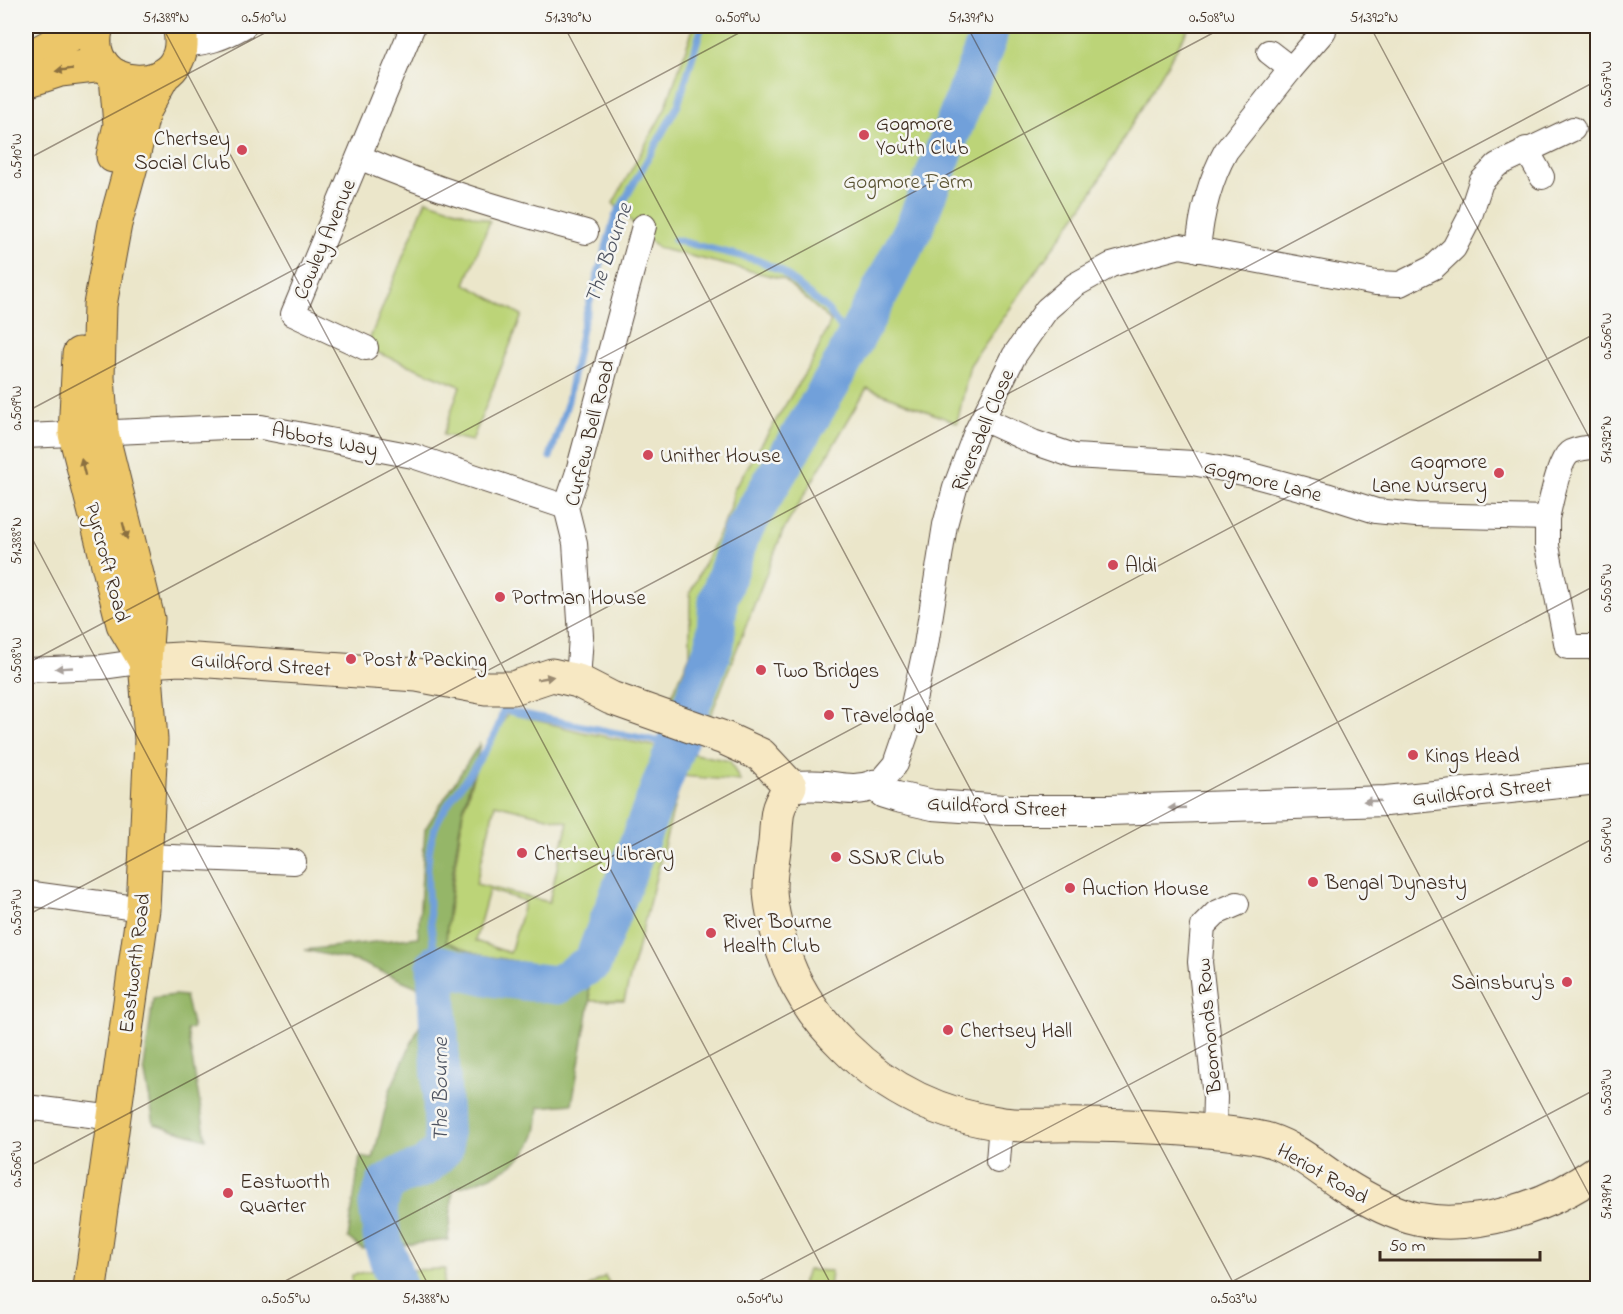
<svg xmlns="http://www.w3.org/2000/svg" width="1623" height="1314" viewBox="0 0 1623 1314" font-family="'Indie Flower',sans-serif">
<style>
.green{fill:#bcd478;stroke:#7c7f4b;stroke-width:1.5;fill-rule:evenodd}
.forest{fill:#95b668;stroke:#687043;stroke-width:1.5}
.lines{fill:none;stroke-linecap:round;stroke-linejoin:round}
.stream{stroke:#71a0da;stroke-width:7}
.river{stroke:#71a0da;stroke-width:39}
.minor-casing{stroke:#554638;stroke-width:26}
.tertiary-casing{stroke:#554638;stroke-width:32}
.secondary-casing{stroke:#554638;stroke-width:35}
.primary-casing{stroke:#554638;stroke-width:35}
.minor{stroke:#fff;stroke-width:24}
.tertiary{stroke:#fff;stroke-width:30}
.secondary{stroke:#f7e8c3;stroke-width:33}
.primary{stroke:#ecc669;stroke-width:33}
.oneway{fill:#8b7040}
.oneway2{fill:#a79f9a}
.oneway3{fill:#998970}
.ticks{fill:none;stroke:#3b2a1e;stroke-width:1.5;stroke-opacity:0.45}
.poi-dot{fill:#d1495b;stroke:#f6f6f2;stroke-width:2}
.labels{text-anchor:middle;stroke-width:5;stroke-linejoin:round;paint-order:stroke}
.poi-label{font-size:21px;fill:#3b2a1e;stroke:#f6f6f2;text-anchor:start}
.park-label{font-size:21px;fill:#5b5434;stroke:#f6f6f2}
.street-label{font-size:21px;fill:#3b2a1e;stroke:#f6f6f2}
.water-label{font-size:22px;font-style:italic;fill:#4e5360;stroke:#f6f6f2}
.neatline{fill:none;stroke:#3b2a1e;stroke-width:2}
.ticks-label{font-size:15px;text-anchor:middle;fill:#3b2a1e}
</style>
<rect width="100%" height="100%" fill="#f6f6f2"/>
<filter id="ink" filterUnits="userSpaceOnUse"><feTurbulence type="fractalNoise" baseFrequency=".0167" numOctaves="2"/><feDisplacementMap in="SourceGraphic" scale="12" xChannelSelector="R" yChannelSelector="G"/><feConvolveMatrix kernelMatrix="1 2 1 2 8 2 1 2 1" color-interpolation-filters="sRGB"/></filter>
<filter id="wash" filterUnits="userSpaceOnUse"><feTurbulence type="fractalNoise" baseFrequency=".008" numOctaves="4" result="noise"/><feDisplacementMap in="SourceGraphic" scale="24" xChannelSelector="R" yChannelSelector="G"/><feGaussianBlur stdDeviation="1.35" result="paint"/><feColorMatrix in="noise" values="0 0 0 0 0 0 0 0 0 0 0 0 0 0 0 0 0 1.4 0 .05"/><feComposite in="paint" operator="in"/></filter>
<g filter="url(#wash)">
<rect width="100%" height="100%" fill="#ebe6ca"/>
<g class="green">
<path d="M694,26h496l-101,171 -119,168 -13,58 -90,-35 -84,143 -72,184 -40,-18 19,-42v-62l40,-83 4,-21 79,-129 18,-39 -48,-42 -125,-31 -45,-45 52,-94z"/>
<path d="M1473,26h96l-57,4z"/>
<path d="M426,200l64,21 -25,63 57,31 -50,126 -29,-6 17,-49 -94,-38z"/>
<path d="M508,713l74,19 148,29 10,20 -58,-5 -58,225h-34l-4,-46 -27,14 -79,-14 -34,-13 2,-24 15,-106 13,-45zM495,804l73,18 -19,80 -73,-18zM489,890l36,11 -15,52 -35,-12z"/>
<path d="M445,1269l-2,19h-92l1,-13 17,-4z"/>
<path d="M807,1270l24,1 -2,17h-28z"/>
<path d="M605,1276l7,12h-26z"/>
</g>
<g class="forest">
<path d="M480,743c-4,24 -13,47 -18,71 -7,42 -14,85 -16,128l34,13 79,14 27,-14 4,46 -18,103 -33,3c-1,9 -1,20 -4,28 -12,34 -51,45 -82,54l-5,51 -86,9 -14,-11 12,-81 13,2 17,-69 44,-96 -75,-32 -54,-12 113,-13 7,-108z"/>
<path d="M174,995l11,1 8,32 -6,2 19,109 -52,-15 -10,-56 8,-61 1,-9z"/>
</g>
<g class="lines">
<g class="stream">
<path d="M675,240l82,20 23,10 48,40 24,34"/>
<path d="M550,457l18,-56 14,-73 33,-111 63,-112 24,-79"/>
<path d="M436,964c-5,-43 -18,-108 4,-147 18,-32 57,-72 63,-107l173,35"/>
</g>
<path class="river" d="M398,1288l-15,-46 -5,-37 7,-20 14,-9 26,-9 19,-19 -8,-184 61,14 60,7 36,-23 122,-318 3,-44 23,-66 95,-159 79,-149 72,-186 3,-14"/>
</g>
</g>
<g filter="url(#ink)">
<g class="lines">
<defs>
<g id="minor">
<path d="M181,45c26,-2 41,-6 63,-19"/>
<path d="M1269,52l22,17"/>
<path d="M1526,149l16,28"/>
<path d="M359,157c73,32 150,54 227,75"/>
<path d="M1198,250c3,-34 11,-69 28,-99l65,-82 33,-38"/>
<path d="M366,348l-73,-34 120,-288"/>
<path d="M983,419l50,23 41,14 119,7 55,11 78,21 50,16 40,4 131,3c4,-15 11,-56 22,-65 7,-5 20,-5 29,-7"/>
<path d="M26,436l200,-9h35l152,29 153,51"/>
<path d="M1547,518v28l20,101h31"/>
<path d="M26,670l76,-3 43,-6"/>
<path d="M578,681l3,-45 -6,-93 -9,-36 11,-32 67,-249"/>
<path d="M874,785l10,-7 12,-14 11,-32 19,-87 19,-120 10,-37 21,-56 38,-76 33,-47 28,-24 36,-20 69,-19 196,37 24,1 34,-17 20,-19 15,-29 12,-37 16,-17 76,-36"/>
<path d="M147,856l147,6"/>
<path d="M26,893l117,16"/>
<path d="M26,1107l88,11"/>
<path d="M1214,1132l1,-35 -15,-135 3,-36 13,-13 21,-9"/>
<path d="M998,1161l3,-38"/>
</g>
<path id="tertiary" d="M790,786c11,0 23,-1 35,0 17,2 32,6 49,-1l10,8 13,4 36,8 71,5h105l277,-9 212,-22"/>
<path id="secondary" d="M145,661l35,-2 237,16 69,13h27l39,-13 26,6 33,17 113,40 37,17 29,31c-4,8 -10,16 -12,25 -2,10 -2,22 -3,32 -2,15 -5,30 -5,44 0,21 7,45 13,64 12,38 34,69 62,96 44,44 97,69 159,77 27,3 56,0 83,1 56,1 114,3 169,12 33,5 60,30 86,47 22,14 49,29 75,35 58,12 133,-13 181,-48"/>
<g id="primary">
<path d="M97,26c-20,71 101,76 82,0"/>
<path d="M26,59l46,-24 15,-9"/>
<path d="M26,81l34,-11 43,-5"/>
<path d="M113,156l7,-31 -4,-49"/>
<path d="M79,354l-4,80 48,190 22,37"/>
<path d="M90,1288l53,-379 8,-169 -6,-79 3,-42 -46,-186 -4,-56 2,-72 15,-81 16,-58 13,-56 20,-36"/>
</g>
</defs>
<use href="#minor" class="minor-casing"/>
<use href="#tertiary" class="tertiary-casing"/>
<use href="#secondary" class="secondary-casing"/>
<use href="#primary" class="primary-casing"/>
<use href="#minor" class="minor"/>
<use href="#tertiary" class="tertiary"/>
<use href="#secondary" class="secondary"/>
<use href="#primary" class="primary"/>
</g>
<defs><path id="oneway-solid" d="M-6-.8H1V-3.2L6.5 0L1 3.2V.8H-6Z" transform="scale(1.5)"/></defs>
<g class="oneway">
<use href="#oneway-solid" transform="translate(64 70) rotate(171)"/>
<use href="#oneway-solid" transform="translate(83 467) rotate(-104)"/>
<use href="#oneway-solid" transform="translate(125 531) rotate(75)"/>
</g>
<g class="oneway2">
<use href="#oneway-solid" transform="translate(64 668) rotate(177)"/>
<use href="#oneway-solid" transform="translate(1372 801) rotate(178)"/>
<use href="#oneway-solid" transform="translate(1177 808) rotate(178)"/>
</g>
<use class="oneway3" href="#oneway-solid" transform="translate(545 678) rotate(-10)"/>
</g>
<path class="ticks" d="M162,26l671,1262M564,26l672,1262M967,26l631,1185M1370,26l228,428M26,160l252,-134M26,412l726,-386M26,527l404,761M26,664l1200,-638M26,916l1572,-836M26,1168l1572,-836M26,1284l2,4M272,1288l1326,-704M746,1288l852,-452M1220,1288l378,-200"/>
<g class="poi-dot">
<circle cx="864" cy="135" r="6"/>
<circle cx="242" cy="150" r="6"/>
<circle cx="648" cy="455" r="6"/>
<circle cx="1499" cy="473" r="6"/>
<circle cx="1113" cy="565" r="6"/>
<circle cx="500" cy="597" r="6"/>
<circle cx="351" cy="659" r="6"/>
<circle cx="761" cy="670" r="6"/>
<circle cx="829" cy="715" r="6"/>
<circle cx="1413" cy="755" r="6"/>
<circle cx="522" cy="853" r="6"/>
<circle cx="836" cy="857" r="6"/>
<circle cx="1313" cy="882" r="6"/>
<circle cx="1070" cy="888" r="6"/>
<circle cx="711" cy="933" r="6"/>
<circle cx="1567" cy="982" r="6"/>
<circle cx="948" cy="1030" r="6"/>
<circle cx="228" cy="1193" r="6"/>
</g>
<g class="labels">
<g class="poi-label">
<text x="876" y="130">Gogmore<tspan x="876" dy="24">Youth Club</tspan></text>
<text x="230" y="145" text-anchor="end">Chertsey<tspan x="230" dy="24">Social Club</tspan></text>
<text x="660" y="462">Unither House</text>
<text x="1487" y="468" text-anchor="end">Gogmore<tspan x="1487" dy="24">Lane Nursery</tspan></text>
<text x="1125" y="572">Aldi</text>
<text x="512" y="604">Portman House</text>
<text x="363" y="666">Post &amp; Packing</text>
<text x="773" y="677">Two Bridges</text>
<text x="841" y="722">Travelodge</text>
<text x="1425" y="762">Kings Head</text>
<text x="534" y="860">Chertsey Library</text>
<text x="848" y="864">SSNR Club</text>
<text x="1325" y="889">Bengal Dynasty</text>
<text x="1082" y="895">Auction House</text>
<text x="723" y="928">River Bourne<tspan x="723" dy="24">Health Club</tspan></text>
<text x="1555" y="989" text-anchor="end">Sainsbury's</text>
<text x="960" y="1037">Chertsey Hall</text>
<text x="240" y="1188">Eastworth<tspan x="240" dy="24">Quarter</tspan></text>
</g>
<g class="park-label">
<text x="908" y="188">Gogmore Farm</text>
</g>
<g class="street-label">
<text transform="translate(324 239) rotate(-67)" y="7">Cowley Avenue</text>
<text transform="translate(982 430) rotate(-67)" y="7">Riversdell Close</text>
<text transform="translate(589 433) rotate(-76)" y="7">Curfew Bell Road</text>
<text transform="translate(325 439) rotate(11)" y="7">Abbots Way</text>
<text transform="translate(1263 480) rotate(14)" y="7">Gogmore Lane</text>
<text transform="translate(108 562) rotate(75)" y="7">Pyrcroft Road</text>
<text transform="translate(261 664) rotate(4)" y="7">Guildford Street</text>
<text transform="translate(1482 791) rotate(-6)" y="7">Guildford Street</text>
<text transform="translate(997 806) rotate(3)" y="7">Guildford Street</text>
<text transform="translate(134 963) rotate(-83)" y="7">Eastworth Road</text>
<text transform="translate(1208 1026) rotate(-95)" y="7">Beomonds Row</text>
<text transform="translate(1323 1173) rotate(30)" y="7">Heriot Road</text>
</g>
<g class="water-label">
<text transform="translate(607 253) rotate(-71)" y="8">The Bourne</text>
<text transform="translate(439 1090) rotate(-90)" y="8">The Bourne</text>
</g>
</g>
<rect width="1623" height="1314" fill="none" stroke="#f6f6f2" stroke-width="66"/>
<path d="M1380 1251v9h160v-9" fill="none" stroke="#3b2a1e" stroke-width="3"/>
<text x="1389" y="1251" font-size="18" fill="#3b2a1e" stroke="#f6f6f2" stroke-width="4.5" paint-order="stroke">50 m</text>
<rect x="33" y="33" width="1557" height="1248" class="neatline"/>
<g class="ticks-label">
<text x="166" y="22">51.389°N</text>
<text x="264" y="22">0.510°W</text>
<text x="568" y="22">51.390°N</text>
<text x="738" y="22">0.509°W</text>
<text x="971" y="22">51.391°N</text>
<text x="1212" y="22">0.508°W</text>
<text x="1374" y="22">51.392°N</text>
<text transform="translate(1606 84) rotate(-90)" y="5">0.507°W</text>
<text transform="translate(16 156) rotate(-90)" y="5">0.510°W</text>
<text transform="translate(1606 336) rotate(-90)" y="5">0.506°W</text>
<text transform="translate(16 408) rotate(-90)" y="5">0.509°W</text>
<text transform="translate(1606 440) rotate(-90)" y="5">51.392°N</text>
<text transform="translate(16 541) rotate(-90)" y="5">51.388°N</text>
<text transform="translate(1606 588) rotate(-90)" y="5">0.505°W</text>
<text transform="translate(16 660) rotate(-90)" y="5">0.508°W</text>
<text transform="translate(1606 840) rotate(-90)" y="5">0.504°W</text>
<text transform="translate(16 912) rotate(-90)" y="5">0.507°W</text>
<text transform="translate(1606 1092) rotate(-90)" y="5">0.503°W</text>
<text transform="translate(16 1164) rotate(-90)" y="5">0.506°W</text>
<text transform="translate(1606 1197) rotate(-90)" y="5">51.391°N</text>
<text x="286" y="1303">0.505°W</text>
<text x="426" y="1303">51.388°N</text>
<text x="760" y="1303">0.504°W</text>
<text x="1234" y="1303">0.503°W</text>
</g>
</svg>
